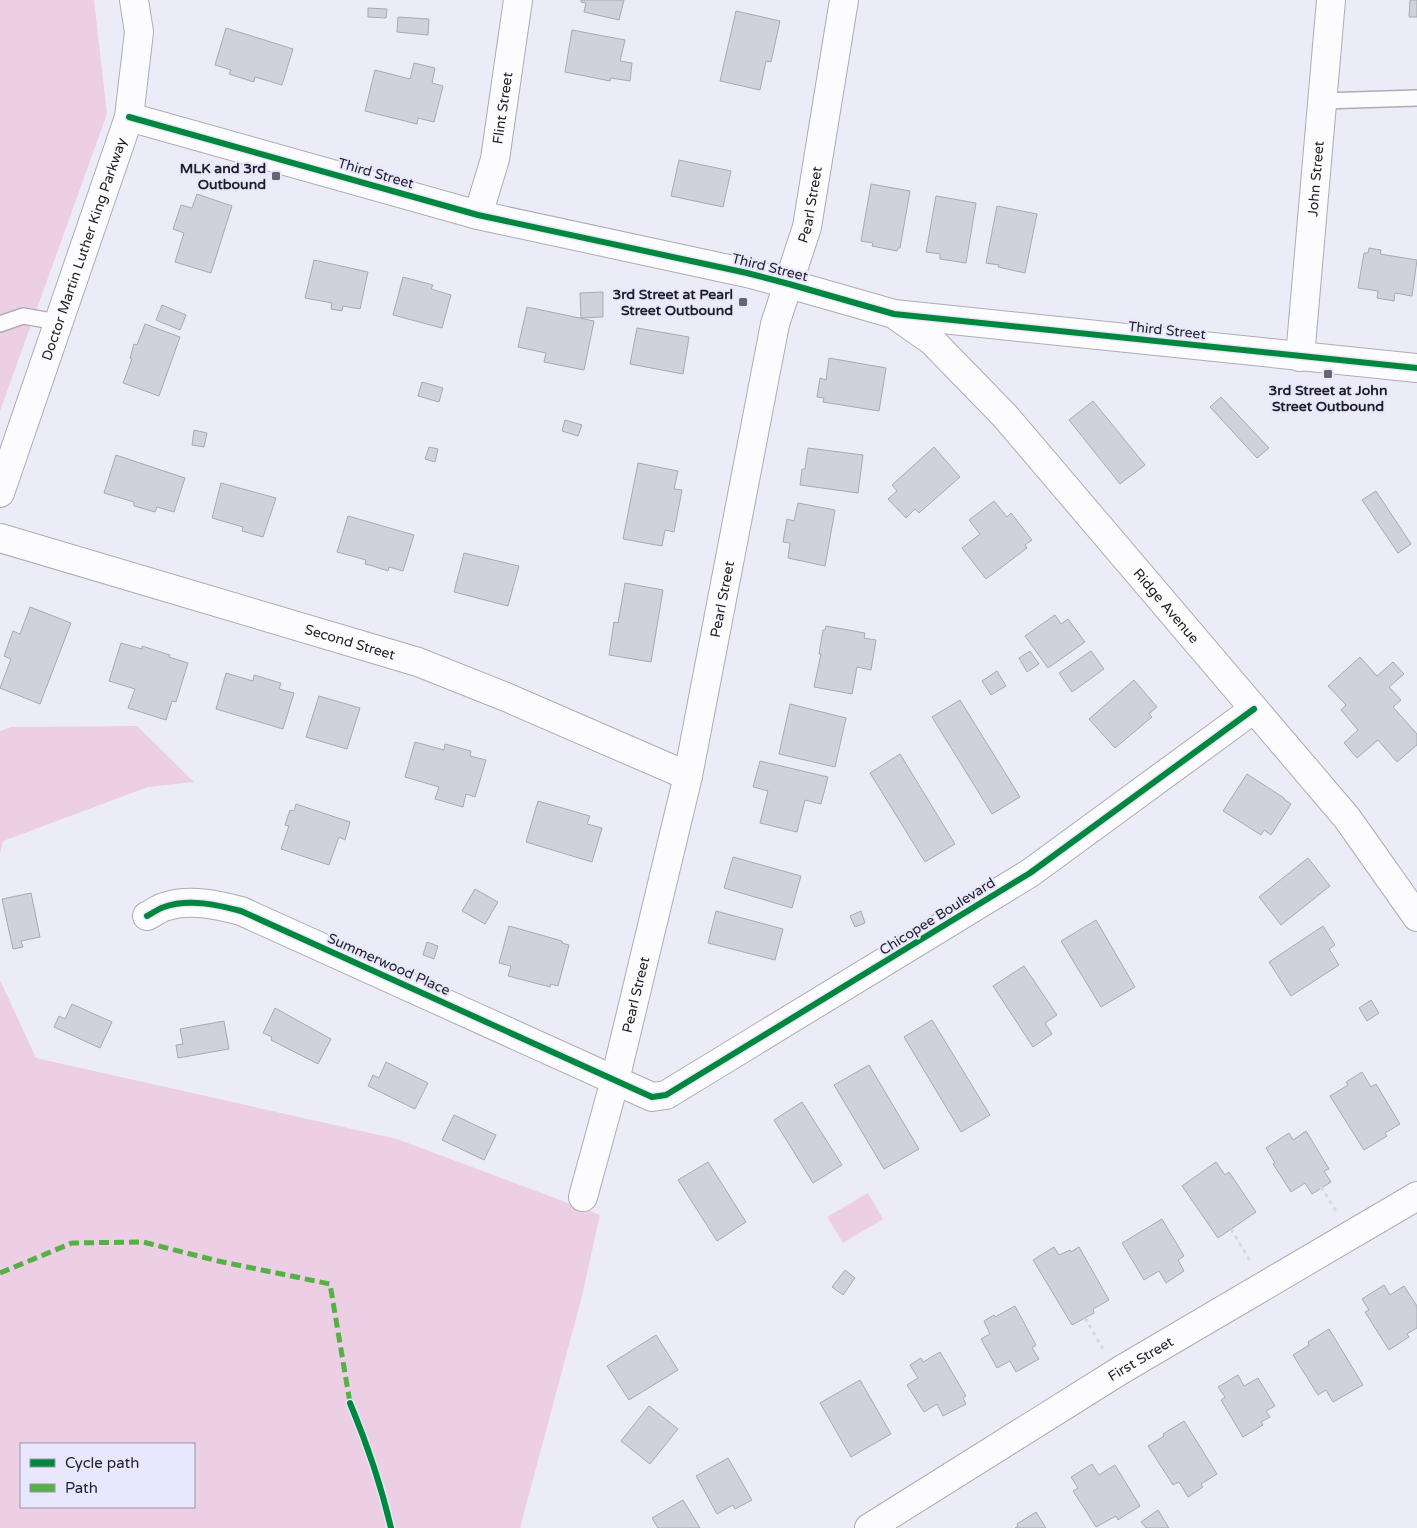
<svg xmlns="http://www.w3.org/2000/svg" width="1417" height="1528" viewBox="0 0 1417 1528" font-family="'Varela Round',sans-serif">
<style>
.green{fill:#eccee5;fill-rule:evenodd}
.building{fill:#d0d2db;stroke:#a8aab2}
.lines{fill:none;stroke-linecap:round;stroke-linejoin:round}
.service-casing{stroke:#adacb5;stroke-width:18}
.minor-casing{stroke:#adacb5;stroke-width:30}
.tertiary-casing{stroke:#adacb5;stroke-width:30}
.path{stroke:#d9d9dd;stroke-width:3;stroke-dasharray:4 4;stroke-linecap:butt}
.service{stroke:#fcfcfe;stroke-width:15}
.minor{stroke:#fcfcfe;stroke-width:28}
.tertiary{stroke:#fcfcfe;stroke-width:28}
.quiet{stroke:#55b145;stroke-width:5;stroke-dasharray:10 5;stroke-linecap:butt}
.cycleway-casing{stroke:#e8e7fd;stroke-width:9}
.cycleway{stroke:#00873e;stroke-width:6}
.poi-dot{fill:#676670;stroke:#e8e7fd;stroke-width:2}
.labels{text-anchor:middle;stroke-width:4.5;stroke-linejoin:round;paint-order:stroke}
.street-label{font-size:14px;fill:#1f1e26;stroke:#e8e7fd}
.poi-label{font-size:14px;font-weight:bold;fill:#1f1e26;stroke:#e8e7fd;text-anchor:end}
</style>
<rect width="100%" height="100%" fill="#ececf8"/>
<g class="green">
<path d="M0,0h94l13,114 -107,297z"/>
<path d="M137,726l57,56 -46,5 -145,54 -3,12v-122l11,-4z"/>
<path d="M0,980l36,78 361,81 203,76 -18,81 -62,232h-520zM21,1444h173v63h-173z"/>
<path d="M868,1193l15,26 -40,24 -16,-26z"/>
</g>
<g class="building">
<path d="M581,0h43l-5,20 -35,-8 2,-9 -5,-1z"/>
<path d="M1410,0h7v17h-8z"/>
<path d="M368,8l19,1 -1,9 -18,-1z"/>
<path d="M736,11l44,10 -9,41 -5,-1 -6,29 -40,-9z"/>
<path d="M398,17l31,2 -1,16 -31,-3z"/>
<path d="M226,28l67,21 -11,36 -27,-8 -1,5 -25,-8 2,-4 -16,-5z"/>
<path d="M572,30l53,10 -5,21 12,2 -2,18 -19,-3 -1,3 -45,-9z"/>
<path d="M414,63l21,5 -3,15 11,3 -9,36 -16,-4 -1,6 -52,-13 10,-41 35,9z"/>
<path d="M679,160l52,11 -8,36 -52,-11z"/>
<path d="M871,184l39,7 -10,57h-2l-1,3 -25,-5 1,-3 -12,-2z"/>
<path d="M197,194l35,12 -21,67 -36,-11 9,-29 -11,-4 8,-24 11,3z"/>
<path d="M936,196l40,7 -10,60 -26,-4v-5l-14,-2z"/>
<path d="M997,206l40,8 -12,59 -27,-6 1,-2 -13,-2z"/>
<path d="M1369,248l12,2 -1,4 37,6 -5,36 -17,-3 -1,8 -17,-3 1,-7 -20,-3 6,-35h4z"/>
<path d="M314,260l54,12 -8,37 -17,-3 -1,5 -11,-2 1,-6 -27,-5z"/>
<path d="M403,277l30,8 -2,4 20,6 -9,33 -49,-13z"/>
<path d="M603,292v25l-22,1 -1,-25z"/>
<path d="M162,305l24,10 -6,15 -24,-10z"/>
<path d="M527,307l67,14 -10,49 -40,-8 2,-9 -28,-6z"/>
<path d="M145,324l35,13 -21,59 -36,-13 9,-24 -2,-1 4,-14 3,1z"/>
<path d="M637,328l52,9 -6,37 -53,-10z"/>
<path d="M829,358l57,10 -7,43 -56,-9 1,-4 -7,-1 3,-19 6,2z"/>
<path d="M422,382l21,6 -4,14 -21,-6z"/>
<path d="M1221,397l48,51 -12,10 -47,-51z"/>
<path d="M1093,401l52,64 -25,19 -51,-64z"/>
<path d="M565,420l17,5 -4,11 -16,-5z"/>
<path d="M194,430l13,3 -3,14 -12,-2z"/>
<path d="M429,447l9,2 -3,13 -10,-3z"/>
<path d="M934,447l26,30 -41,36 -4,-4 -9,9 -18,-19 9,-8 -5,-6z"/>
<path d="M808,448l55,7 -5,38 -58,-8 2,-16h3z"/>
<path d="M116,455l69,23 -11,34 -17,-5 -2,5 -21,-6v-4l-30,-9z"/>
<path d="M638,463l40,8 -4,18 8,1 -8,42 -9,-2 -3,16 -39,-7z"/>
<path d="M221,483l55,15 -13,39 -21,-6 1,-4 -31,-9z"/>
<path d="M1376,491l35,53 -13,9 -36,-53z"/>
<path d="M994,501l13,16 4,-4 21,27 -7,5 2,3 -41,31 -24,-31 18,-14 -11,-14z"/>
<path d="M798,503l37,7 -10,56 -37,-8 2,-15 -7,-1 4,-23 7,2z"/>
<path d="M348,516l66,19 -11,36 -14,-4 -1,4 -15,-5 -8,-2 1,-4 -29,-8z"/>
<path d="M464,553l55,13 -11,40 -54,-14z"/>
<path d="M625,583l38,7 -12,72 -42,-7 5,-33 4,1z"/>
<path d="M30,607l41,16 -31,81 -40,-16 11,-29 -7,-3 9,-25 7,3z"/>
<path d="M1055,615l6,9 7,-5 17,23 -37,26 -23,-32z"/>
<path d="M826,626l39,7 -1,5 12,2 -5,30 -14,-3 -5,27 -38,-7 7,-33h-2l4,-24h2z"/>
<path d="M121,643l21,6v-3l28,9 -1,2 19,6 -12,39 -4,-1 -6,19 -38,-12 7,-19 -26,-8z"/>
<path d="M1030,651l9,13 -12,8 -8,-14z"/>
<path d="M1091,651l13,18 -32,23 -13,-19z"/>
<path d="M1360,657l17,19 16,-14 11,12 -15,13 12,13 -8,7 24,27v11l-20,17 -19,-22 -21,18 -13,-15 14,-13 -17,-20 5,-5 -18,-19z"/>
<path d="M997,671l9,15 -15,9 -9,-14z"/>
<path d="M226,673l27,8 1,-6 27,8 -2,6 15,4 -11,36 -67,-20z"/>
<path d="M1134,680l23,27 -8,7 3,3 -37,31 -26,-29z"/>
<path d="M319,696l41,12 -13,41 -41,-12z"/>
<path d="M960,700l60,97 -28,17 -60,-97z"/>
<path d="M790,704l56,14 -11,49 -56,-13z"/>
<path d="M415,742l29,8 1,-6 26,7 -1,5 16,4 -11,37 -9,-3 -3,13 -28,-8 4,-12 -34,-10z"/>
<path d="M900,754l55,90 -30,18 -55,-89z"/>
<path d="M760,761l68,16 -7,27 -16,-4 -8,32 -37,-9 8,-32 -15,-4z"/>
<path d="M1247,774l37,24v1l7,5 -20,31 -7,-5 -3,5 -38,-24z"/>
<path d="M538,801l52,15 -3,8 15,4 -10,34 -66,-20z"/>
<path d="M296,804l54,18 -5,18 -6,-3 -10,28 -48,-16 8,-23 -4,-1 5,-15 4,1z"/>
<path d="M733,857l68,19 -9,32 -68,-20z"/>
<path d="M1308,858l22,28 -49,39 -22,-28z"/>
<path d="M475,889l23,13 -13,22 -23,-13z"/>
<path d="M31,893l9,44 -19,4 2,6 -10,2 -11,-50z"/>
<path d="M716,911l67,18 -8,31 -67,-17z"/>
<path d="M861,911l4,12 -10,4 -5,-11z"/>
<path d="M1096,920l39,67 -34,20 -40,-66z"/>
<path d="M509,926l53,15v2l7,2 -11,41 -7,-2 -1,3 -42,-11 3,-10 -12,-3z"/>
<path d="M1323,926l12,19 -6,4 10,16 -48,31 -22,-34z"/>
<path d="M427,942l11,4 -4,13 -11,-4z"/>
<path d="M1024,966l33,49 -12,8 7,11 -19,13 -40,-61z"/>
<path d="M1371,1000l8,13 -12,8 -8,-13z"/>
<path d="M72,1004l40,18 -12,26 -46,-21 5,-11 6,3z"/>
<path d="M275,1008l56,31 -13,25 -47,-24 1,-3 -9,-4z"/>
<path d="M932,1020l58,95 -29,17 -57,-95z"/>
<path d="M224,1021l5,28 -51,9 -2,-13 7,-1 -3,-15z"/>
<path d="M386,1062l42,21 -13,26 -47,-23 5,-11 6,3z"/>
<path d="M869,1065l50,84 -35,20 -50,-84z"/>
<path d="M1362,1072l9,15 5,-3 24,40 -15,9 2,3 -23,14 -34,-54 18,-11 -2,-3z"/>
<path d="M802,1102l40,63 -29,18 -39,-63z"/>
<path d="M454,1115l42,20 -12,25 -42,-20z"/>
<path d="M1306,1131l23,38 -5,2 7,11 -19,12 -7,-11 -14,9 -18,-28 2,-1 -9,-15 23,-15 4,7z"/>
<path d="M708,1162l38,60 -29,19 -39,-61z"/>
<path d="M1216,1162l9,13 4,-3 27,40 -38,26 -36,-52z"/>
<path d="M1162,1219l22,37 -6,4 6,11 -18,12 -7,-12 -15,9 -22,-37z"/>
<path d="M1054,1247l5,8 11,-5 1,2 8,-5 30,53 -16,9 1,4 -22,12 -39,-65z"/>
<path d="M845,1270l10,8 -12,17 -11,-8z"/>
<path d="M1384,1285l6,10 14,-9 13,20v22l-10,6 2,3 -20,13 -24,-38 4,-2 -7,-11z"/>
<path d="M1015,1306l21,39 -4,3 7,11 -23,13 -6,-11 -13,7 -16,-29 9,-5 -6,-13 10,-6 1,2z"/>
<path d="M1329,1329l34,56 -30,17 -7,-12 -8,5 -25,-40 16,-10 -1,-3z"/>
<path d="M656,1335l22,35 -49,30 -22,-34z"/>
<path d="M940,1352l26,44 -3,2 3,6 -23,12 -6,-12 -13,8 -17,-27 11,-7 -8,-13 11,-7 2,4z"/>
<path d="M1238,1375l6,11 14,-8 17,28 -9,5 4,6 -9,5 2,3 -20,12 -22,-37 4,-3 -7,-10z"/>
<path d="M860,1380l31,54 -40,23 -31,-54z"/>
<path d="M649,1406l29,23 -28,35 -29,-23z"/>
<path d="M1184,1421l33,53 -16,10 2,3 -15,10 -9,-15 -6,3 -25,-39 16,-10 -1,-2z"/>
<path d="M728,1458l24,42 -17,9 -2,-4 -16,9 -21,-38z"/>
<path d="M1092,1464l7,11 16,-10 25,41 -22,14 -2,-4 -20,11 -23,-36 5,-3 -7,-11z"/>
<path d="M683,1500l17,28h-42l-6,-10z"/>
<path d="M1158,1510l11,18h-23l-5,-6z"/>
<path d="M1036,1512l10,16h-31l3,-2 -1,-2z"/>
</g>
<g class="lines">
<defs>
<g id="service">
<path d="M1322,101l95,-3"/>
<path d="M0,324l23,-8 35,6"/>
</g>
<g id="minor">
<path d="M129,117l349,98 269,58 42,11 105,30 523,54"/>
<path id="s1" d="M478,215l17,-56 23,-159"/>
<path id="s2" d="M895,315l37,26 73,75 342,402 70,99"/>
<path id="s3" d="M1300,357l31,-357"/>
<path id="s4" d="M0,538l418,124 88,35 182,79"/>
<path d="M147,916c6,-3 11,-7 17,-9 25,-9 54,-2 77,4l411,186 14,-2 364,-222 224,-164"/>
<path id="s5" d="M583,1197l32,-117 73,-304 87,-452 32,-97 37,-227"/>
</g>
<g id="tertiary">
<path id="s6" d="M0,493l129,-376 10,-85 -5,-32"/>
<path id="s7" d="M869,1528l252,-158 296,-174"/>
</g>
</defs>
<use href="#service" class="service-casing"/>
<use href="#minor" class="minor-casing"/>
<use href="#tertiary" class="tertiary-casing"/>
<g class="path">
<path d="M1321,1187l15,24"/>
<path d="M1231,1229l19,32"/>
<path d="M1085,1318l18,31"/>
</g>
<use href="#service" class="service"/>
<use href="#minor" class="minor"/>
<use href="#tertiary" class="tertiary"/>
<path class="quiet" d="M0,1273l72,-30 71,-1 75,19 112,23 20,119"/>
<defs>
<g id="cycleway">
<path d="M129,117l349,98 269,58 42,11 105,30 523,54"/>
<path d="M147,916c6,-3 11,-7 17,-9 25,-9 54,-2 77,4l411,186 14,-2 364,-222 224,-164"/>
<path d="M350,1403c17,41 31,82 41,125"/>
</g>
</defs>
<use href="#cycleway" class="cycleway-casing"/>
<use href="#cycleway" class="cycleway"/>
</g>
<g class="poi-dot">
<rect x="271" y="171" width="10" height="10" rx="2.5"/>
<rect x="738" y="297" width="10" height="10" rx="2.5"/>
<rect x="1323" y="369" width="10" height="10" rx="2.5"/>
</g>
<g class="labels">
<g class="street-label">
<text dy="5" stroke="none"><textPath href="#s1" startOffset="110">Flint Street</textPath></text>
<text transform="translate(376 173) rotate(16)" y="5">Third Street</text>
<text dy="5" stroke="none"><textPath href="#s3" startOffset="179">John Street</textPath></text>
<text dy="5" stroke="none"><textPath href="#s5" startOffset="1019">Pearl Street</textPath></text>
<text dy="5" stroke="none"><textPath href="#s6" startOffset="258">Doctor Martin Luther King Parkway</textPath></text>
<text transform="translate(770 267) rotate(14)" y="5">Third Street</text>
<text transform="translate(1167 330) rotate(6)" y="5">Third Street</text>
<text dy="5" stroke="none"><textPath href="#s5" startOffset="614">Pearl Street</textPath></text>
<text dy="5" stroke="none"><textPath href="#s2" startOffset="399">Ridge Avenue</textPath></text>
<text dy="5" stroke="none"><textPath href="#s4" startOffset="365">Second Street</textPath></text>
<text transform="translate(937 916) rotate(-32)" y="5">Chicopee Boulevard</text>
<text transform="translate(389 964) rotate(24)" y="5">Summerwood Place</text>
<text dy="5" stroke="none"><textPath href="#s5" startOffset="209">Pearl Street</textPath></text>
<text dy="5" stroke="none"><textPath href="#s7" startOffset="320">First Street</textPath></text>
</g>
<g class="poi-label">
<text x="266" y="173">MLK and 3rd<tspan x="266" dy="16">Outbound</tspan></text>
<text x="733" y="299">3rd Street at Pearl<tspan x="733" dy="16">Street Outbound</tspan></text>
<text x="1328" y="395" text-anchor="middle">3rd Street at John<tspan x="1328" dy="16">Street Outbound</tspan></text>
</g>
</g>
<rect x="20" y="1443" width="175" height="65" fill="#e8e7fd" stroke="#9897a7"/>
<rect x="30" y="1459" width="25" height="8" fill="#00873e" stroke="#9897a7"/>
<text x="65" y="1468" font-size="15" fill="#1f1e26">Cycle path</text>
<rect x="30" y="1484" width="25" height="8" fill="#55b145" stroke="#9897a7"/>
<text x="65" y="1493" font-size="15" fill="#1f1e26">Path</text>
</svg>
